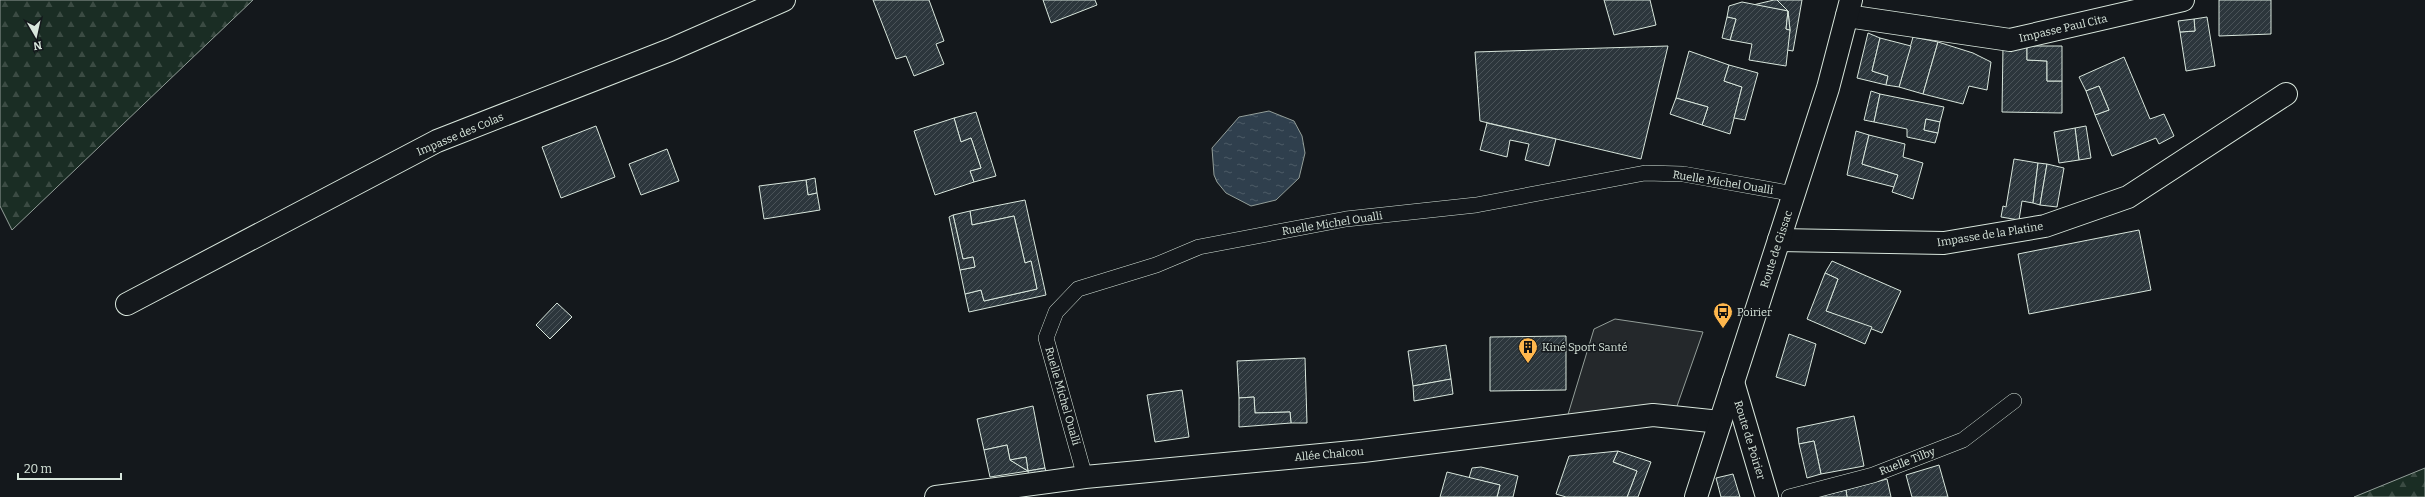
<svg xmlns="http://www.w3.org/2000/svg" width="2425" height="497" viewBox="0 0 2425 497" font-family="Bitter,serif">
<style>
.forest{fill:url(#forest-firs);stroke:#939e99}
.parking{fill:#24282b;stroke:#939e99}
.water{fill:url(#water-ripples);stroke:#939e99}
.building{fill:url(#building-hatch);stroke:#d8e6dc}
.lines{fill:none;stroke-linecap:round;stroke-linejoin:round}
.lane-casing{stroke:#d8e6dc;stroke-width:16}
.street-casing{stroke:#d8e6dc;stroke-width:24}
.secondary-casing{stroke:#d8e6dc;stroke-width:24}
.primary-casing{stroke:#d8e6dc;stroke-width:24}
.lane{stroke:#14181c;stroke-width:15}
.street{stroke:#14181c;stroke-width:22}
.secondary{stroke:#14181c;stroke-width:22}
.primary{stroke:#14181c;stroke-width:22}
.labels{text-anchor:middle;stroke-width:3;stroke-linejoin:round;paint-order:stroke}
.street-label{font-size:11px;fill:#d8e6dc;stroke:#14181c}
.poi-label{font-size:11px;fill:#d8e6dc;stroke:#14181c;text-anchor:start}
</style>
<defs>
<pattern id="forest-firs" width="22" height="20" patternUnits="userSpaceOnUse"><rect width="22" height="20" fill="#1a2d24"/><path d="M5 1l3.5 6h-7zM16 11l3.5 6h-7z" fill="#3b4b43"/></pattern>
<pattern id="water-ripples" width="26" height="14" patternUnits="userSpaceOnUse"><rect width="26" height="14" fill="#2f3f4d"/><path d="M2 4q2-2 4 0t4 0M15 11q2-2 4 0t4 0" fill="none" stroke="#4c5b66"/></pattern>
<pattern id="building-hatch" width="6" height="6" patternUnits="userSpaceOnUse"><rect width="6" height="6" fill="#2c363c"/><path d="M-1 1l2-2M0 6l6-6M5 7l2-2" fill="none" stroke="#4a5358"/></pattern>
</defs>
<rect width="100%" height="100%" fill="#14181c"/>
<g class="forest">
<path d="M0,0h253l-241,230 -12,-24z"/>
<path d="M2425,468v29h-71z"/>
</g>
<path class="parking" d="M1615,319l88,13 -27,77 -110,12 28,-92z"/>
<path class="water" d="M1269,111l25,10 8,15 3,17 -6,25 -23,22 -25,6 -25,-13 -9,-11 -3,-7 -2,-27 27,-31z"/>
<g class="building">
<path d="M873,0h56l15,41 -8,3 8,20 -30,12 -8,-20 -10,3z"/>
<path d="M1043,0h52l2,5 -46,18z"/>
<path d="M1604,0h46l6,25 -42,10z"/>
<path d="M1777,0l11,11 -35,-6 21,-5z"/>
<path d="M1777,0h25l-9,51 -6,-1 3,-20 -2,-19z"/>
<path d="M2219,0h52v34l-52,2z"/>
<path d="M1742,2l46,9 -2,18 4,1 -4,36 -37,-6 3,-16 -22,-4 6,-21 -9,-2 2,-11z"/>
<path d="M1788,11l2,19 -4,-1z"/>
<path d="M1727,17l9,2 -6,21 -8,-2z"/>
<path d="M2207,17l8,49 -29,5 -6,-39 15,-1 -1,-12z"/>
<path d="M2194,19l1,12 -15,1 -2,-11z"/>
<path d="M1868,33l12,5 -8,33 16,5 -2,9 -29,-7z"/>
<path d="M1913,37l25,5 -15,52 -24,-7z"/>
<path d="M1880,38l31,8 -12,41 -13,-2 2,-9 -16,-5z"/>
<path d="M1938,42l35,11 18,9 -4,28 -18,-4 -6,18 -40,-10z"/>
<path d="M1668,46l-27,113 -161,-38 -5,-69z"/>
<path d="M2003,46h24v14l20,1v20h15v32l-60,-1z"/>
<path d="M2027,46h35v35h-15v-20l-20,-1z"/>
<path d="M1689,51l40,14 -5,16 18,6 -12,47 -28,-9 6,-18 -32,-9z"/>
<path d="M2124,57l26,62 14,-5 10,22 -15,8 -3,-6 -44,18 -17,-41 14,-5 -10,-24 -13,5 -7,-14z"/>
<path d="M1729,65l29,8 -13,47 -11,-2 8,-31 -18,-6z"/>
<path d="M2099,86l10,24 -14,5 -9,-24z"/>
<path d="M1871,91l9,3 -6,28 -10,-2z"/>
<path d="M1880,94l64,13 -4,15 -14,-3 -2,11 14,3 -3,10 -28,-6v-8l-33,-7z"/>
<path d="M1676,98l32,9 -6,18 -32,-11z"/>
<path d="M976,112l20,64 -22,6 -4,-11 11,-3 -10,-30 -10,4 -7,-24z"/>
<path d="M954,118l7,24 10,-4 10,30 -11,3 4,11 -39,13 -21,-64z"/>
<path d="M1926,119l14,3 -2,11 -14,-3z"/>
<path d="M1487,123l69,16 -7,27 -24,-6 4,-16 -19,-4 -3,17 -27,-7z"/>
<path d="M596,126l19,51 -54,21 -19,-51z"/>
<path d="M2086,126l5,32 -12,2 -4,-32z"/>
<path d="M2075,128l4,32 -20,3 -5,-31z"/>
<path d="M1856,131l13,4 -7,29 36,11 -4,12 -47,-12z"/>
<path d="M1869,135l36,9 -2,13 20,6 -10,36 -21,-7 6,-17 -36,-11z"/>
<path d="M667,149l12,32 -38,14 -12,-31z"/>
<path d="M2014,159l24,4 -5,40 -11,-2 -3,19 -18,-3 2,-11 3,1z"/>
<path d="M2038,163l9,1 -7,41 -7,-2z"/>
<path d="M2047,164l17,4 -7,39 -17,-2z"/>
<path d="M815,178l2,15 -9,2 -2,-15z"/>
<path d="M806,180l2,15 9,-2 3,17 -56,9 -5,-33z"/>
<path d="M1025,200l21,95 -77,17 -4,-18 16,-4 3,11 53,-12 -6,-28 -6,2 -11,-47 -42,9 -2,-14z"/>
<path d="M970,211l2,14 42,-9 11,47 6,-2 6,28 -53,12 -3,-11 -16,4 -5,-24 15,-3 -2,-10 -10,2 -10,-44z"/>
<path d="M953,215l10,44 10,-2 2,10 -15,3 -11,-53z"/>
<path d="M2139,230l12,60 -122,24 -11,-60z"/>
<path d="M1832,261l69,30 -19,42 -56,-22 12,-32 -13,-6z"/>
<path d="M1825,273l13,6 -12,32 46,16 -7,17 -58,-25z"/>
<path d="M557,303l15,14 -22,22 -14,-14z"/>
<path d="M1789,334l27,10 -11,42 -29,-9z"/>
<path d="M1566,336v54l-76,1v-54z"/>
<path d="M1446,345l5,34 -38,7 -5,-35z"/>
<path d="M1305,358l2,65h-16l-1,-11 -35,1 -1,-16 -15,1 -2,-37z"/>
<path d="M1451,379l2,15 -39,7 -1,-15z"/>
<path d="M1182,390l7,47 -34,5 -8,-47z"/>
<path d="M1254,397l1,16 35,-1 1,11 -52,4v-29z"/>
<path d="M1033,406l12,62 -17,3 -2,-14 -16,3 -3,-15 -23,5 -7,-31z"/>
<path d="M1854,416l10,50 -43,8 -7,-33 -15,3 -2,-16z"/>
<path d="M1814,441l7,33 -14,4 -8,-34z"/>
<path d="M1007,445l3,15 18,11 -38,6 -6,-27z"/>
<path d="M1618,451l33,11 -13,35h-11l10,-26 -24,-9z"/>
<path d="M1618,451l-5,11 24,9 -10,26h-61l-10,-3 13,-38z"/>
<path d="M1026,457l2,14 -18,-11z"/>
<path d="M1939,465l9,32h-36l-6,-22z"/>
<path d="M1481,467l37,9 -5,21h-16l3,-12 -31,-7 3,-10z"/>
<path d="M1045,468l2,7 -18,4 -1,-8z"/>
<path d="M1447,472l53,13 -3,12h-57z"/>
<path d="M1733,474l7,23h-19l-5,-19z"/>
<path d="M1887,479l4,18h-44l-1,-7z"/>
<path d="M1846,490l1,7h-29z"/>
</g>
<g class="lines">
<defs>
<g id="lane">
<path d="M1085,477l-39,-139 10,-26 22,-23 78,-24 43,-18 147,-28 130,-14 169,-32 38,1 111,20"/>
<path d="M1789,497l84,-22 90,-35 51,-39"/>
</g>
<g id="street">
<path d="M1847,16l163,24 173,-40"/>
<path d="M1779,240l165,3 101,-17 83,-29 158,-103"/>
<path d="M127,304l310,-163 233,-91 114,-50"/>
<path d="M936,497l149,-20 278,-26 290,-36 67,7"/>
</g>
<path id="secondary" d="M1733,382l34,115"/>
<path id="primary" d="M1696,497l132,-409 23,-88"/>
</defs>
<use href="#lane" class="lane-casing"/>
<use href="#street" class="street-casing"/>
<use href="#secondary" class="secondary-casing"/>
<use href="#primary" class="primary-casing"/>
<use href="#lane" class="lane"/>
<use href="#street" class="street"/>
<use href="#secondary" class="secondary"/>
<use href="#primary" class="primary"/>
</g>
<defs>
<symbol id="bus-pin" viewBox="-11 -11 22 30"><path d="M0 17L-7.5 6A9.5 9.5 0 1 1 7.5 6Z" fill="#ffb74d" stroke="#14181c"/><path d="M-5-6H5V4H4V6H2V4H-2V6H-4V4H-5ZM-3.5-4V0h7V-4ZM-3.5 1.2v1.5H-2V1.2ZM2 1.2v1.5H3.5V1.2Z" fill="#111"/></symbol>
<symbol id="building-pin" viewBox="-11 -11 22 30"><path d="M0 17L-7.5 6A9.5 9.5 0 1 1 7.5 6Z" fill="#ffb74d" stroke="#14181c"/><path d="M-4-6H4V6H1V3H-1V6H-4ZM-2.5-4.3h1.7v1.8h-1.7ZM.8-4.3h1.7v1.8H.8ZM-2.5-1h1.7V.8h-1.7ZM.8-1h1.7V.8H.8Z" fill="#111"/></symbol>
</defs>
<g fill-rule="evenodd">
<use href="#bus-pin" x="1712" y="301" width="22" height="30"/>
<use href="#building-pin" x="1517" y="336" width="22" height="30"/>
</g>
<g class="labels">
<g class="street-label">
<text transform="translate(2063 28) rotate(-13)" y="4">Impasse Paul Cita</text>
<text transform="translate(460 134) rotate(-23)" y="4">Impasse des Colas</text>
<text transform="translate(1723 182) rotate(9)" y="4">Ruelle Michel Oualli</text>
<text transform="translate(1332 223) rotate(-9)" y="4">Ruelle Michel Oualli</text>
<text transform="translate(1990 234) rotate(-9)" y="4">Impasse de la Platine</text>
<text transform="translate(1776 249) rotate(-72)" y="4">Route de Gissac</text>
<text transform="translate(1063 396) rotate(74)" y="4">Ruelle Michel Oualli</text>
<text transform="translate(1750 440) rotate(73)" y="4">Route de Poirier</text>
<text transform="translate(1329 454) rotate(-5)" y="4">Allée Chalcou</text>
<text transform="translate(1907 461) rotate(-21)" y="4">Ruelle Tilby</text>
</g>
<g class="poi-label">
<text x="1737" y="316">Poirier</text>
<text x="1542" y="351">Kiné Sport Santé</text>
</g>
</g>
<g transform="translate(36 36) rotate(171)" stroke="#14181c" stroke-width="3" paint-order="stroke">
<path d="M0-3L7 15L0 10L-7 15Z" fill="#d8e6dc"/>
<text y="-6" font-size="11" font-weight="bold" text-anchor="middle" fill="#d8e6dc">N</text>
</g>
<path d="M18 473v6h103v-6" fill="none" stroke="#d8e6dc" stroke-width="2"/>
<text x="24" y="473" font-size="12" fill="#d8e6dc" stroke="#14181c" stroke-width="3" paint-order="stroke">20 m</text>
</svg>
